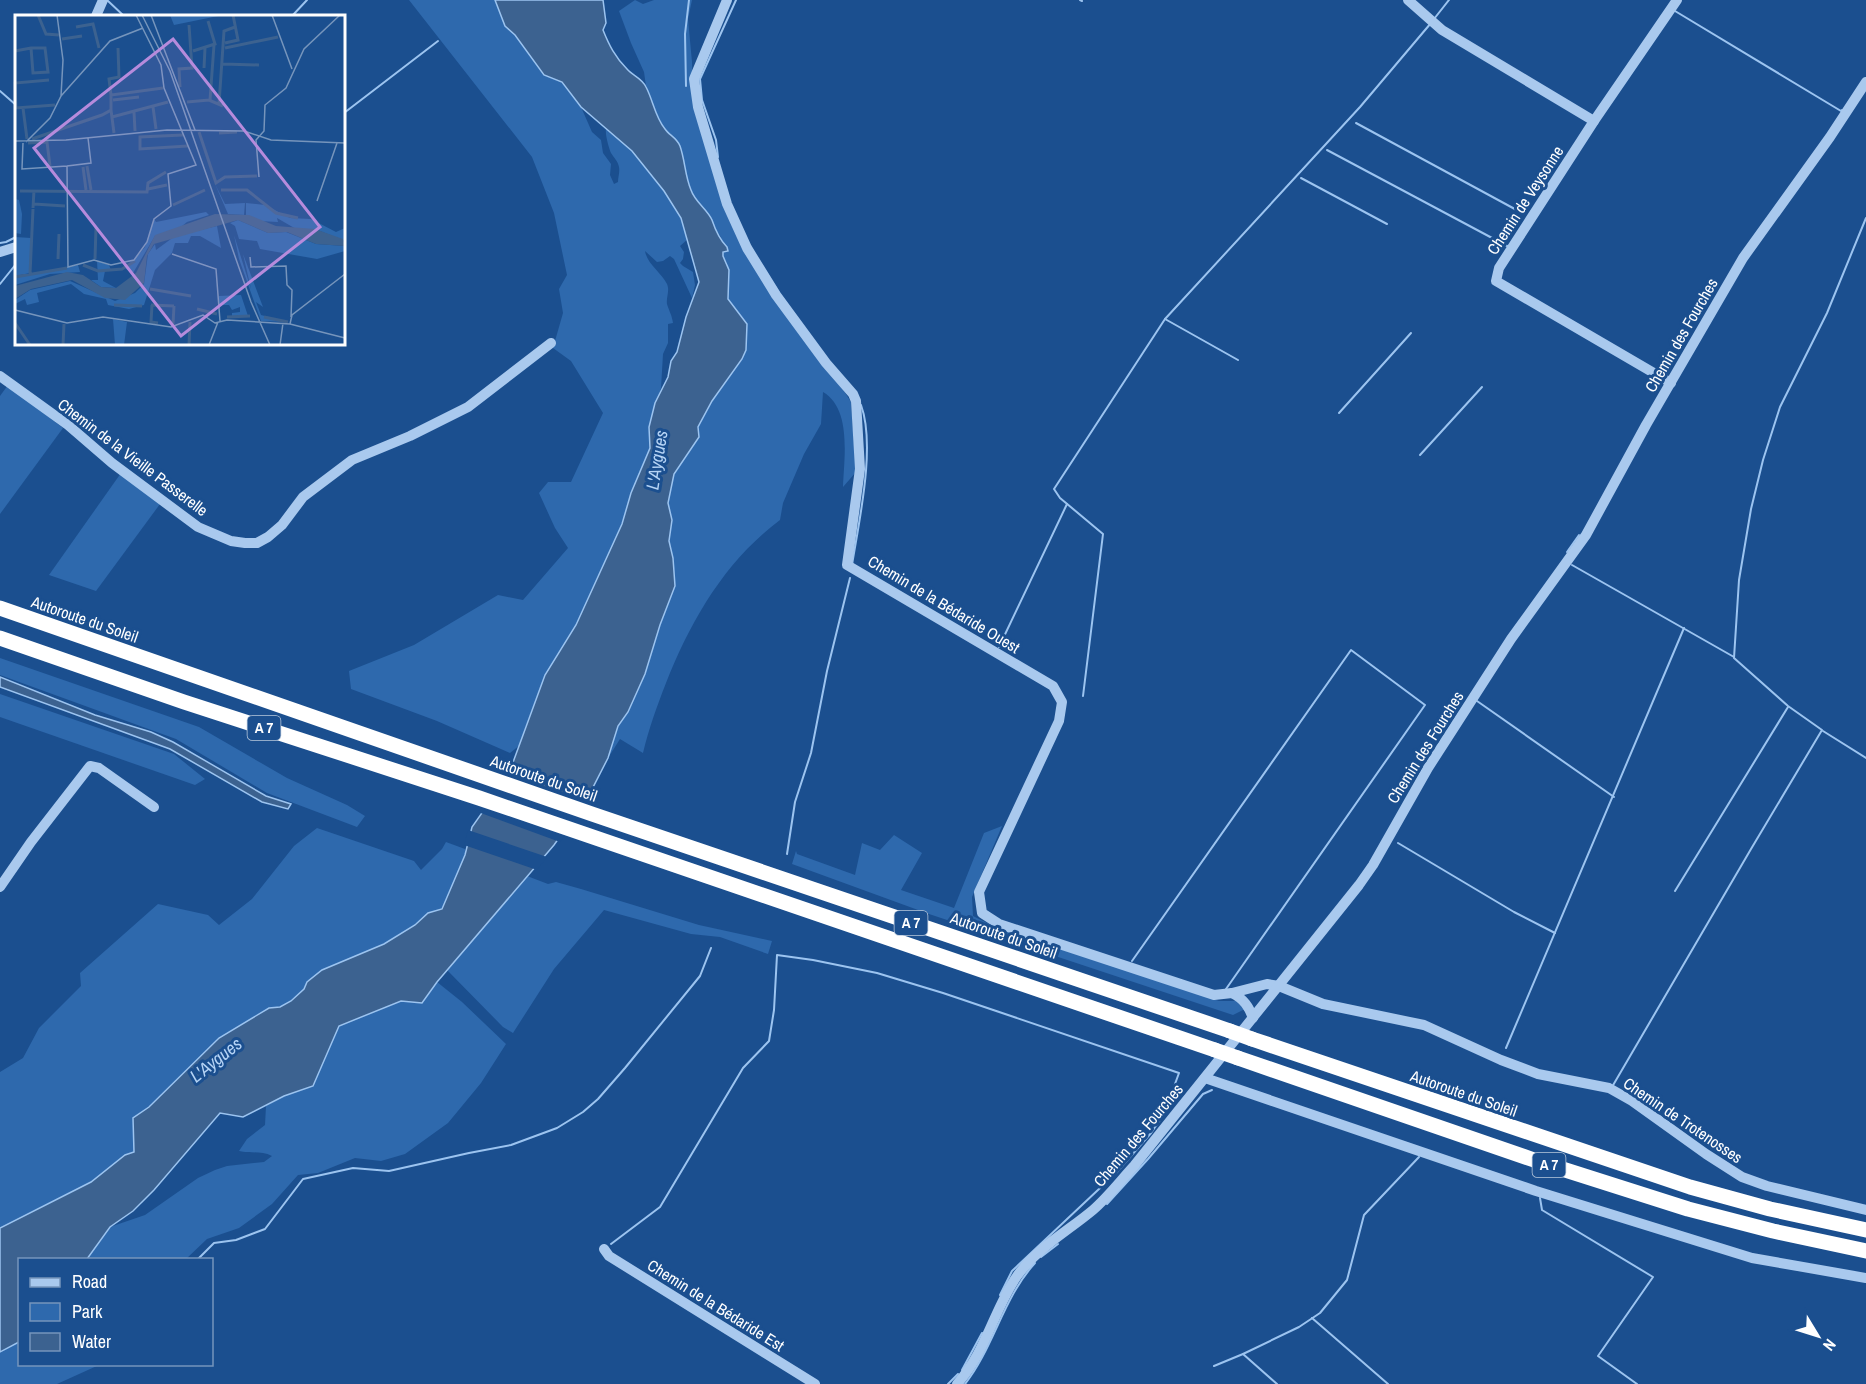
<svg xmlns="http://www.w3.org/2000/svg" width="1866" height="1384" viewBox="0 0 1866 1384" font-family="'Archivo Narrow',sans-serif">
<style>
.green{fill:#2e69ad}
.water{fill:#3c6290;stroke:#9cc4f0;stroke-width:1.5}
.pier{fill:#1b4f8f}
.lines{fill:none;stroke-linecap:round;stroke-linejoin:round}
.stream{stroke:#9cc4f0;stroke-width:2}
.minor{stroke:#a9c9ee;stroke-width:10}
.highway{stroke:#fff;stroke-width:15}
.highway-bridge{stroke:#fff;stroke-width:15}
.labels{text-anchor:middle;stroke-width:6;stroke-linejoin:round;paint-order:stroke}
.shield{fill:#1b4f8f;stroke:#bbcadd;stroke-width:1.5}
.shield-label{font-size:15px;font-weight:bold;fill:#fff}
.street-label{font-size:16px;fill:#fff;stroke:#1b4f8f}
.water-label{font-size:18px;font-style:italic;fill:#b5d3f5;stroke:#1b4f8f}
.inset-river{fill:none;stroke:#3c6290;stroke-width:3}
.inset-road{fill:none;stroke:#7695bc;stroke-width:1.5}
.view{fill:#b68bdc;fill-opacity:0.15;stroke:#b68bdc;stroke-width:3}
.inset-edge{fill:none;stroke:#fff;stroke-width:3}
</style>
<rect width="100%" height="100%" fill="#1b4f8f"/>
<g class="green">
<path d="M409,0h86l10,26 10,9 29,40 17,7 9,9 11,16 11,25 9,8 2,13 8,11 -1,11 4,9 4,-2c0,-5 2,-10 1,-15 -1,-6 -5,-9 -8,-14 -2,-5 -6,-18 -5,-24l26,22 32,40 17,27 7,21 -8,7 4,6 -1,7 -3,4 3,3 10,6 2,13 -3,13 -18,-39 -4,-3 -7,5 -6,1 -12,-11c2,13 16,21 22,33 3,7 -1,13 0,20 2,7 5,11 6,19l-5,1v19l-5,11 -2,34 -12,39 1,21 -19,45 -9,31 -46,101 -31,50 -20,53 -5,17 -10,8 -73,-32 -86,-32 -2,-18 65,-26 84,-50 25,5 45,-52 -13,-20 -16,-35 9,-11h23l32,-69 -32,-52 -18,-13 10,-35 -4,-24 8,-14 -13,-62 -22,-56z"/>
<path d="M635,0l8,4 11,-4h38l-4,19 4,43 1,44 31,99 127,197 5,70 -13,15c1,-29 9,-78 -20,-95l-2,32 -17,30 -21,49 -3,17c-55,41 -89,100 -114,163 -9,23 -17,45 -23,70l-23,-14 -12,19 10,-32 10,-14 17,-38 15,-49 15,-39 -2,-28 -4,-17 3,-21 -4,-17 6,-29 25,-37 -1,-10 14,-26 30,-42 4,-9 1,-26 -19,-25 1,-19 -2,-17 -4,-7 -2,-19 -9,-12v-5l-16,-20 -5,-10 -18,-54 -8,-6 -11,-22 -8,-22 -2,-14 -13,-29 -12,-32z"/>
<path d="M8,385l55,43 -63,86v-118z"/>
<path d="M121,473l39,31 -64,87 -47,-16z"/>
<path d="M0,658l199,69 88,51 60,27 18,11 -8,11 -90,-34 -91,-54 -176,-64z"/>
<path d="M0,694l174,60 31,25 -10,6 -195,-68z"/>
<path d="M1002,826l-30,71 1,19 18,9 228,76h20l6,8 -12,6 -304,-101 -137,-50 4,-13 1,3 58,21 7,-32 18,7 14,-15 28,18 -21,37 53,18 30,-75z"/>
<path d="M317,828l97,33 7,9 21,-21 4,-7 19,7v6l-23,54 -14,4 -13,12 -31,19 -77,37 -3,8 -12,12 -12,6 -11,1 -50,30 -70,69 -16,11 1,34 -9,3 -34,27 -91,46v-156l23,-14 16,-30 42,-42 -1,-13 78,-69 50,11 11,10 33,-26 42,-53z"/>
<path d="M527,876l21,8 8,-2 25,7 118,36 73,16 -4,13 -48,-17 -29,-3 -87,-24 -50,59 -41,64 -10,-6 -56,-57z"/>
<path d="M437,982l25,20 44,42 -25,39 -33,40 -43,31 -24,7 -26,-3 -37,15 -20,2 -26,29 -33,24 -32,11 -21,20 -99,1 23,-33 35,-12 53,-37 17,-8 12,-4 37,-4 8,-6c-11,-6 -22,-2 -33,-5l8,-12 18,-14 1,-19 18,-10 29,-10 25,-60 64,-25 20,2z"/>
<path d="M19,1342l1,22 79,1 -42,19h-57v-32z"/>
</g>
<g class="water">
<path d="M495,0h108l3,23 -3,7c6,15 12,27 24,39 6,7 15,9 19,18 7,13 9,30 19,42 4,6 12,9 15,17 5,14 5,30 11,44 4,12 16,19 21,30 3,9 8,20 15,27l1,4 -5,1v4l6,14 -1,29 19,25 -1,26 -4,9 -30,42 -14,26 1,10 -25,37 -6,29 4,17 -3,21 4,17 2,28 -15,39 -15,49 -17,38 -10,14 -10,32 -20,39 -34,48 -117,137 -15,21 -21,-2 -62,25 -26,60 -29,10 -41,21 -23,-4 -66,77 -21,21 -23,16 -23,32 -67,1 -1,82 -19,10v-124l91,-46 34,-27 9,-3 -1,-34 16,-11 70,-69 50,-30 11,-1 11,-6 13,-12 3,-7 15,-12 62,-26 31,-19 13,-12 14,-4 23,-54 7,-28 36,-51 37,-101 31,-50 46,-101 9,-31 19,-45 -1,-21 6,-24 13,-26 3,-16 6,-9 9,-35 13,-35 -18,-64 -17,-27 -32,-40 -51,-44 -19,-25 -18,-7 -29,-40 -10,-9z"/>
<path d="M0,677l95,38 56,17 22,10 93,54 25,8 -3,5 -26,-7 -92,-53 -170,-62z"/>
</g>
<g class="pier">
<path d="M505,773l84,28 -29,41 -82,-30z"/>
<path d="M468,830l79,27 -10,13 -73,-25z"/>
</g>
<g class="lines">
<g class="stream">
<path d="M107,0l17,16"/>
<path d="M1080,0l2,1"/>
<path d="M1675,11l166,100 1,-1"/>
<path d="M292,16l15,-16"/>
<path d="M1434,19l15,-19"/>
<path d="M686,86l-1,-52 4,-34"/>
<path d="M0,91l16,14"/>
<path d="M344,113l94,-72"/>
<path d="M1356,123l168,91"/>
<path d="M1327,150l182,97"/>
<path d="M718,157l-2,-17 -14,-40 -2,-21 36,-79"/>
<path d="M1301,178l86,46"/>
<path d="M0,243l6,-1 10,-5"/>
<path d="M0,284l16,-20"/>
<path d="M1165,319l73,41"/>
<path d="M1339,413l72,-80"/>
<path d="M1420,455l62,-68"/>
<path d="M1567,552l12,-17"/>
<path d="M852,565c7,-44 24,-119 9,-160"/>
<path d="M1572,565l162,92"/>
<path d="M999,647l68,-143"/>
<path d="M1083,696l20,-162 -43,-36 -6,-9 111,-170 195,-212 71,-84"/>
<path d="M1477,701l137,96"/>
<path d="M1823,731l43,27"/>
<path d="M1398,843l116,69 41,21"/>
<path d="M787,854l8,-52 16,-49 16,-82 23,-93"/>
<path d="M1675,891l113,-184"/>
<path d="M1132,961l219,-311 74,55 -199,284"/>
<path d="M1506,1048l178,-420"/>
<path d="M1612,1087l139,-238 71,-119 -34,-24 -54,-48 5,-78 12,-71 12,-49 17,-53 47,-94 39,-95"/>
<path d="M1540,1198l2,12 111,67 -55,79 39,28"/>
<path d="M1107,1204l41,-45 55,-65 9,-4"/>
<path d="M611,1244l49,-37 83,-139 26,-27 5,-31 3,-55 36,5 64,13 66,20 236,80 -15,41 -13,19 -35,40 -104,98 -12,24"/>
<path d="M1041,1257l17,-13"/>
<path d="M197,1260l17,-17 22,-3 29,-11 38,-50 50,-11 36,3 80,-18 42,-8 46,-17 26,-16 15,-13 27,-31 75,-92 11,-28"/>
<path d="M1312,1318l76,66"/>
<path d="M1243,1354l34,30"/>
<path d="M1214,1366l29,-12 56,-27 21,-14 27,-33 17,-65 55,-58"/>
<path d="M962,1370l20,-37"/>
<path d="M948,1384l10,-10"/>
<path d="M965,1384c29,-37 38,-86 70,-121"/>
</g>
<g class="minor">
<path d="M727,0l-33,79 4,28 29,97 20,44 29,47 50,68 27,31 3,7 4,68 -13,96 206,121 9,16 -3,19 -80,171 3,21 17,11 215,71 18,-2 35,-9 12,2 44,18 101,21 77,35 37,14 71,14 23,13 74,53 36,23 25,9 99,24"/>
<path d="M1408,0l34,30 152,91"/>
<path d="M96,16l7,-16"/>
<path d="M0,252l16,-5"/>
<path d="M0,376l68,49 44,38 86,64 33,14 14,2h12l11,-6 14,-12 21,-28 49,-37 58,-24 58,-29 83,-64"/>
<path d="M1671,383l-175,-102 3,-13 95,-147 83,-121"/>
<path d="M0,887l31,-45 59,-76 9,2 55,39"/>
<path d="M1232,993c12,6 17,14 21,25"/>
<path d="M1205,1078l331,113 216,67 114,20"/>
<path d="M604,1249l5,7 206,128"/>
<path d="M957,1384c29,-32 37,-75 60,-108 20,-28 51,-45 76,-66 15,-13 28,-30 41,-44l225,-281 14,-20 55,-97 29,-45 54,-84 75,-104 60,-110 97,-167 87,-121 36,-55"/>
</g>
<g class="highway">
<path d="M0,608l592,206 638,217"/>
<path d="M0,638l184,64 295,96 736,252"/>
<path d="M1252,1039l438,148 80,22 96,21"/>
<path d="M1238,1058l296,102 154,49 85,22 93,20"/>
</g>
<g class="highway-bridge">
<path d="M1230,1031l22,8"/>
<path d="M1215,1050l23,8"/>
</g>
</g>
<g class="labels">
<g class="shield">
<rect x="247.5" y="716" width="33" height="24" rx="4.5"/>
<rect x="894.5" y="911" width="33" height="24" rx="4.5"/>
<rect x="1532.5" y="1153" width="33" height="24" rx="4.5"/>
</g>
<g class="shield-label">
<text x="264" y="733">A 7</text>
<text x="911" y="928">A 7</text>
<text x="1549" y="1170">A 7</text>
</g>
<g class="street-label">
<text transform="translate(1525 200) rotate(-57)" y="6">Chemin de Veysonne</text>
<text transform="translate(1681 335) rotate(-60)" y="6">Chemin des Fourches</text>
<text transform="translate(133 457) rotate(37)" y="6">Chemin de la Vieille Passerelle</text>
<text transform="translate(944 604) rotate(31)" y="6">Chemin de la Bédaride Ouest</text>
<text transform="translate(85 619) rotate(19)" y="6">Autoroute du Soleil</text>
<text transform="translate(1425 747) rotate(-58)" y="6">Chemin des Fourches</text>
<text transform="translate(544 778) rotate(19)" y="6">Autoroute du Soleil</text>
<text transform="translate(1004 935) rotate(19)" y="6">Autoroute du Soleil</text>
<text transform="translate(1464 1093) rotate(19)" y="6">Autoroute du Soleil</text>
<text transform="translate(1683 1120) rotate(34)" y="6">Chemin de Trotenosses</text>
<text transform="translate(1138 1135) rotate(-50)" y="6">Chemin des Fourches</text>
<text transform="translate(716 1305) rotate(32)" y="6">Chemin de la Bédaride Est</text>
</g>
<g class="water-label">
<text transform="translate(657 460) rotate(-81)" y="6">L'Aygues</text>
<text transform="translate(216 1060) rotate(-38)" y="6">L'Aygues</text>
</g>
</g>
<g transform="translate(15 15)">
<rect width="330" height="330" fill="#1b4f8f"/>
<path d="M155,0h53l-49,10zM200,169l10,20 20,-1 -1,12 -16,-1zM0,184l4,1 3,14 -1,20 -6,-1zM231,188l19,2 25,13 21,1 25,13 9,-4v13l-30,-12h-19l-19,-11 1,4 -20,-1 -12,-6zM191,197l3,3 -22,7 -11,9 -21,5 -22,37 -7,-4 19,-22 9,-28 2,3zM223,205l30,13 18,-1 30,12 29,2v5l-28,8 -57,-10 -3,-8 -18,-2 -4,-13 -5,-3zM202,211l4,22 -21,-12h-9l-3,7h-13l-3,10 -17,17 -11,35 -15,4 -21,-4 -2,-6 -22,-5 -13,-10 -34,9 2,9 -12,3 -2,-6 -10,5v-4l15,-10 40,-9 45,20 20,-8 9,-9 4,-30 7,-10 1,6 19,-14zM219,220l17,54 -8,-35 20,53 -7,-5 5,13 27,7 -27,-1 -22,-62zM0,222l16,1 -1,35 -15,3zM82,246l12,4 2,5 -6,1 -2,10 13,7 -15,-1 -10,-7h7zM63,250l2,7 -30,2 -35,11v-7zM226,280l7,21 -16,1v-4l8,-1v-5l-8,3 -3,-5h-10v-9zM98,304l14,3 -3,23h-9z" fill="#2e69ad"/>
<path d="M200,199l34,1 27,11 39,3 28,10 2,7 -29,-2 -29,-12 -19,1 -30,-13 -84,24 -7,12 -3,27 -19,17 -20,-2 -33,-18 -41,9 -16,10v-13l52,-14 16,3 18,12 15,1 20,-15 19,-38z" fill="#3c6290"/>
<path class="inset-river" d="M23,0l8,19 13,1M61,12l17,-3 6,24M47,24l20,-3M210,28l13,-3 -5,-25M210,33l53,-11M0,36l16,-3h14l3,24 -15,1 -2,-25M178,36l22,-7 -7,-23M208,49l36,1M189,53l1,-20M34,65l-34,3 1,25 39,-3M165,72l-1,-18 13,-1 -3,-43M96,80l-2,-16 10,-2 -1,-29M98,85l26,-3M195,85l4,-55M172,87l22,-2 14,6M204,89l5,-73 11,-4M138,92l3,22M8,93l4,31M96,95l3,23M119,97l1,19M97,102l56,-15M184,117l17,51 9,-6 32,-1M204,118l18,-1M168,120l-43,2v12l48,-3M17,124l70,-24 9,-5v-15l52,-7M13,128l19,-1 3,24M72,151l4,24M68,152l3,23M133,174l19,-4M206,175h26l29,23 22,5M5,176l127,1 1,-9 18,-11M19,189l31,2M158,190l32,-15M18,193l1,-18M43,244l1,-25M80,244l1,-32M68,250l15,6 24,-2 13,-8M15,259l3,-65M0,262l52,-9M135,274l41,7M99,290l28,1M136,290l23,1M137,290l-1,17 7,1M182,294l20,5M212,302l23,-1M249,302l24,5M0,308l15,22M158,309l1,-18M48,330l1,-21M174,330l1,-23"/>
<path class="inset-road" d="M127,0l28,56 81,231 19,43M136,0l44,115M257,0l20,54M46,81l49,-55 33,-13M0,126l51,-1 101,-10 77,1 27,9 74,3M11,127l24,-24 11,-22 2,-36 -6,-45M8,128l-1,26 45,-3 24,-3 -3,-25M52,151l1,101 26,-7 17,5 23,-5 13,-18 7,-23 17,-13 -3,-32 28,-9 -32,-77 -3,-23 -25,-50M244,162l-3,-37 8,-9 1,-26 21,-17 18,-39 36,-34M302,186l20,-58M157,239l44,15 4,52M235,242l1,10 35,-1 1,19 5,5 -1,27M0,295l52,13 36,-6 68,10 32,-12 12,8 12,-3 63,4 55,14M275,309l2,-9 53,-41M194,330l9,-23M265,330l3,-22"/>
<path class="view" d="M158,24l147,188 -139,109 -147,-188z"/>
<rect width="330" height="330" class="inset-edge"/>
</g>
<rect x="18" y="1258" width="195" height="108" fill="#1b4f8f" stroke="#7695bc" stroke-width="1.5"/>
<rect x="30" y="1278" width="30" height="9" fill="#a9c9ee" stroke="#7695bc" stroke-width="1.5"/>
<text x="72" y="1288" font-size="18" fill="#ffffff">Road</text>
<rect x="30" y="1303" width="30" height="18" fill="#2e69ad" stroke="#7695bc" stroke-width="1.5"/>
<text x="72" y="1318" font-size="18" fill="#ffffff">Park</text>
<rect x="30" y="1333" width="30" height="18" fill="#3c6290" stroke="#7695bc" stroke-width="1.5"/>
<text x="72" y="1348" font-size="18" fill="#ffffff">Water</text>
<g transform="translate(1818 1336) rotate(128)" stroke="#1b4f8f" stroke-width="4.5" paint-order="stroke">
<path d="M0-4.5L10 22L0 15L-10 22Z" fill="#ffffff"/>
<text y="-9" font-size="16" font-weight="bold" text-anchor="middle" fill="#ffffff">N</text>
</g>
</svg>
